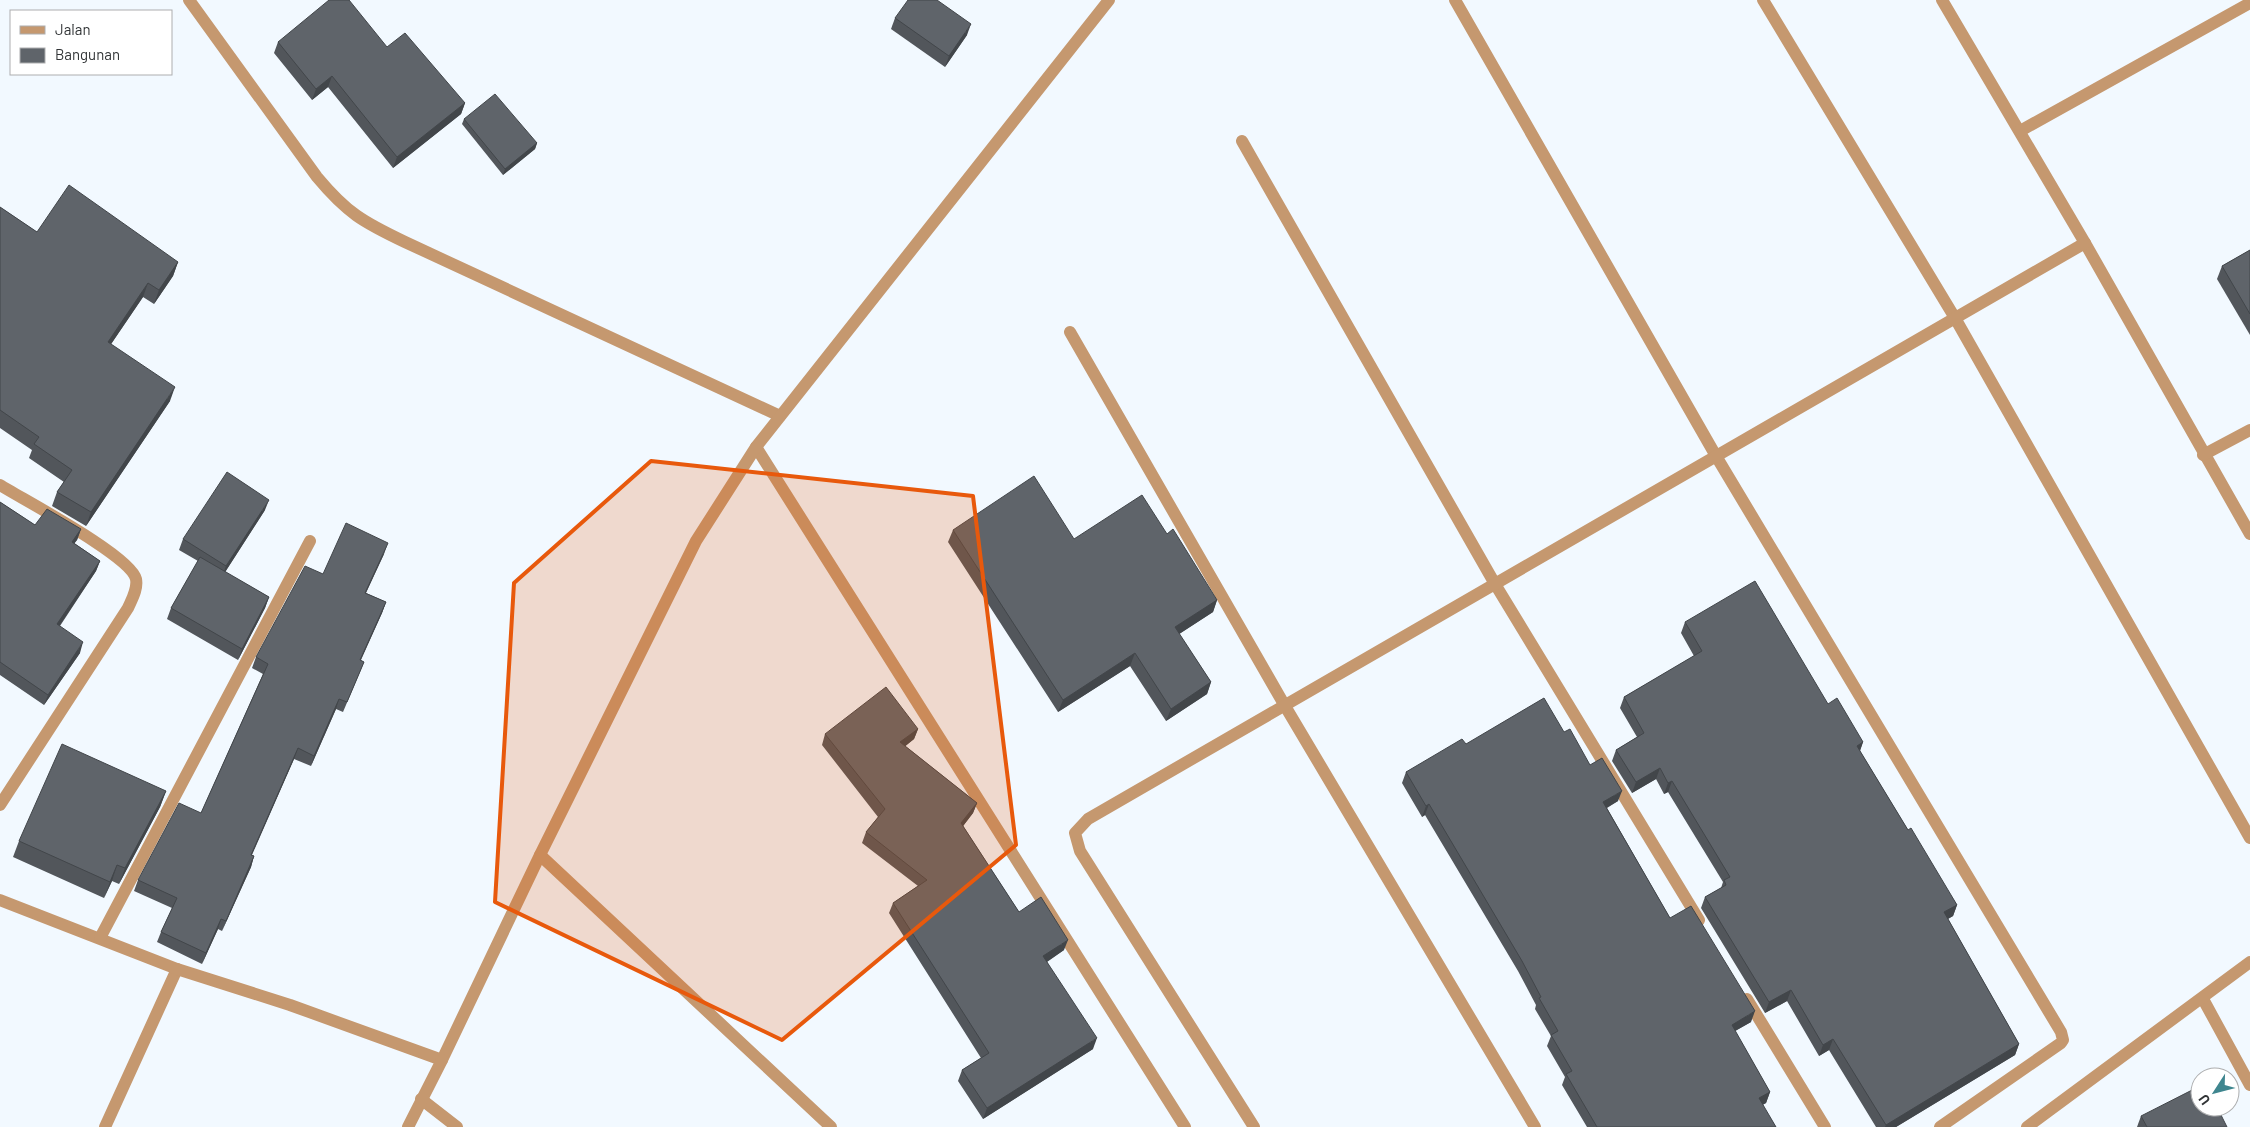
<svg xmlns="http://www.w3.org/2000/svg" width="2250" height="1127" viewBox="0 0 2250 1127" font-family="Barlow,sans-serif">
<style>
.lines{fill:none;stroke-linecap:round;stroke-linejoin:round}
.lane{stroke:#c5986f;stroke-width:12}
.street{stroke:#c5986f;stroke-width:12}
.wall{fill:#52565b}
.shaded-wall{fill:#42464a}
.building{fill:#5f646a;stroke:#42464a}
.marked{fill:#e8590c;fill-opacity:0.2;stroke:#e8590c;stroke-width:4;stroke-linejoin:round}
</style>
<rect width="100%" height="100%" fill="#f2f9ff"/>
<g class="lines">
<path class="lane" d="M105,1127l72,-158"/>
<g class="street">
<path d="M189,0l128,177c30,36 46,45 88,65l375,174"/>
<path d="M1455,0l261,456 345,576 2,8 -2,3 -121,84"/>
<path d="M1763,0l192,318 295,520"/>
<path d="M1942,0l143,243 165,291"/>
<path d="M2020,131l230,-128"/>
<path d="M1242,141l253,443 204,336"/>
<path d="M1070,332l215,374 250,421"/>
<path d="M756,447l429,680"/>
<path d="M2203,455l47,-25"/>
<path d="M0,485c24,15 131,71 136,94 2,10 -4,20 -8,29l-128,197"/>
<path d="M540,855l291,272"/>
<path d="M0,900l177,69 113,36 152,55 98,-205 156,-314 60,-94 353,-447"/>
<path d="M100,938l210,-397"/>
<path d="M1747,999l78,128"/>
<path d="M2203,999l47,86"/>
<path d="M421,1099l36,28"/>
<path d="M408,1127l34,-67"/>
<path d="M1254,1127l-174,-276 -5,-18 13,-14 997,-576"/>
<path d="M2027,1127l223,-165"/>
</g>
</g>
<g class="wall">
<path d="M895,18l72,17 -22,32 -54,-38z"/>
<path d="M278,42l109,5 78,56 -4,11 -68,54 -65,-81 -16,13 -38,-47z"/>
<path d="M464,119l73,24 -2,6 -32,26 -41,-51z"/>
<path d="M0,207l37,25 141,30 -5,14 -19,28 -11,-7 -32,47 59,57 -84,125 -34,-20 5,-14 7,-10 -35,-24 3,-8 -32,-22z"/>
<path d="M2250,250v85l-33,-56 5,-13z"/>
<path d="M0,502l35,23 46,4 -4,11 -3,3 26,18 -4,10 -36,55 20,27 -36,52 -44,-30z"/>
<path d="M265,510l-40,62 44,25 -4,11 -27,52 -71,-41 4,-11 27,-47 -19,-11 4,-11z"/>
<path d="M953,530l121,9 93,-5 50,66 -4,12 -34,22 32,48 -4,12 -41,27 -36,-55 -72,46 -110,-170z"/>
<path d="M384,554l-18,39 20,9 -4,11 -21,47 3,2 -4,10 -17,40 -7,-3 -25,57 -17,-7 -42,96 2,1 -3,11 -29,64 -4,-2 -16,35 -45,-22 4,-10 11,-24 -38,-17 4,-11 63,-67 62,-139 -11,-6 4,-11 67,-83z"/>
<path d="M1685,622l143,82 35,38 -3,9 48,79 49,75 -4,11 -5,3 71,125 -4,11 -119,72h-20l-47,-77 -10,6 -32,-55 -22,12 -64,-105 4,-11 16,-9 2,-6 -55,-90 -4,2 -8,-15 -24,14 -20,-32 4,-11 21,-13 -17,-29 4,-11 70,-41 -13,-23z"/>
<path d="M918,729l-4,10 -9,7 72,57 -4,10 -10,13 56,86 45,38 -17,12 46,87 -110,70 -25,-38 4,-11 19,-12 -92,-145 4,-10 25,-17 -56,-43 4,-11 12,-15 -56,-72 3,-11z"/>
<path d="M1564,732l26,33 28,36 -11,7 63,110 81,104 -16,9 35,61 -4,11 -4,2 14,22h-189l-25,-42 3,-8 -18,-31 4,-10 -16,-27 1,-4 -18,-34 -93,-156 -3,2 -20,-34 4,-11 60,-28z"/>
<path d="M166,791l-6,16 -41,77 -7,-3 -8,17 -91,-41 6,-16z"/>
<path d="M2141,1116l86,11h-90z"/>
</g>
<g class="shaded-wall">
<path d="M971,24l-4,11 -22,32 4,-11z"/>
<path d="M332,76l-4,11 -16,13 4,-11z"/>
<path d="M465,103l-4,11 -68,54 4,-11z"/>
<path d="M537,143l-2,6 -32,26 2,-6z"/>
<path d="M178,262l-5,14 -19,28 5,-14z"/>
<path d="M148,283l-5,14 -40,59 5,-14z"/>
<path d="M175,387l-5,14 -84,125 5,-14z"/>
<path d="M269,500l-4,10 -43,67 4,-11z"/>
<path d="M81,529l-4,11 -9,12 4,-10z"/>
<path d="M388,543l-4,11 -23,49 4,-10z"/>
<path d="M100,561l-4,10 -43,64 4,-11z"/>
<path d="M269,597l-4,11 -27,52 4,-11z"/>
<path d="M1217,600l-4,12 -43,28 5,-13z"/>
<path d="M386,602l-4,11 -26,57 4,-10z"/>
<path d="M83,642l-3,11 -36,52 4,-10z"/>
<path d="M1135,653l-5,13 -72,46 5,-12z"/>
<path d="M1211,682l-4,12 -41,27 5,-12z"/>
<path d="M339,699l-3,10 -25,57 3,-10z"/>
<path d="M918,729l-4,10 -17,14 3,-11z"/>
<path d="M1863,742l-4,11 -2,-7z"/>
<path d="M298,748l-4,11 -47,106 4,-10z"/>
<path d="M1660,768l-4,11 -24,14 4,-11z"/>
<path d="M1672,781l-4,11 -4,2 4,-11z"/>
<path d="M166,791l-6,16 -41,77 6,-16z"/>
<path d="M1622,791l-4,10 -19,11 4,-10z"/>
<path d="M977,803l-4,10 -16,21 4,-11z"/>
<path d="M1429,804l-4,11 -3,2 4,-11z"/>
<path d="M254,856l-3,11 -29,64 4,-10z"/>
<path d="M117,865l-5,16 -8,17 6,-16z"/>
<path d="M1957,905l-4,11 -13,7 4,-11z"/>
<path d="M221,919l-3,10 -16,35 4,-11z"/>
<path d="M1068,940l-4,10 -25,17 4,-11z"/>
<path d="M1791,990l-4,11 -22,12 4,-11z"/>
<path d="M1755,1011l-4,11 -23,13 4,-10z"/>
<path d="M1097,1038l-4,11 -110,70 4,-11z"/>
<path d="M1833,1039l-4,11 -10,6 4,-11z"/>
<path d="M2019,1044l-4,11 -119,72h-11l1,-2z"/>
<path d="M1770,1092l-4,11 -11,6 4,-11z"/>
</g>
<g class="building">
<path d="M329,0h20l38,47 18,-14 60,70 -68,54 -65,-81 -16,13 -38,-47z"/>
<path d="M908,0h29l34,24 -22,32 -54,-38z"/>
<path d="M495,94l42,49 -32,26 -41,-50z"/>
<path d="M69,185l109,77 -19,28 -11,-7 -40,59 67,45 -84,125 -34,-20 15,-22 -38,-26 5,-7 -39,-27v-203l37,25z"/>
<path d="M2250,250v64l-28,-48z"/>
<path d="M227,472l42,28 -43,66 -43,-27z"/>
<path d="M1034,476l40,63 68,-44 25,39 6,-5 44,71 -42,27 36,55 -40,27 -36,-56 -72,47 -110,-170z"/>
<path d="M0,502l35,23 12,-16 34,20 -9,13 28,19 -43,63 26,18 -35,53 -48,-33z"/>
<path d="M346,523l42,20 -23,50 21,9 -26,58 4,2 -17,40 -8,-3 -25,57 -16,-8 -47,107 3,1 -28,65 -5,-2 -15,34 -45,-21 16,-34 -39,-18 41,-77 22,10 67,-149 -12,-7 49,-91 18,8z"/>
<path d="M200,557l69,40 -27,52 -71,-41z"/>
<path d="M1755,581l73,123 9,-6 26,44 -6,4 51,84 3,-2 46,77 -13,7 75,132 -133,81 -53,-86 -10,6 -32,-55 -22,12 -64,-105 21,-12 -2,-5 6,-3 -58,-96 -4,2 -8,-15 -24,14 -20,-32 28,-17 -20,-36 78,-46 -17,-29z"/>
<path d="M886,687l32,42 -18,13 77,61 -16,20 58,89 22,-15 27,43 -25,16 54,82 -110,70 -25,-38 27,-17 -96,-150 34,-23 -61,-48 19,-23 -60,-75z"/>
<path d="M1544,698l20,34 6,-3 20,36 12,-7 20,33 -19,11 67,116 21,-12 64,105 -23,14 38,67 -11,6 17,29h-179l-31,-53 6,-3 -21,-36 7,-4 -19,-33 2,-1 -19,-36 -93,-157 -3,2 -20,-34 56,-33 4,5z"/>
<path d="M62,744l104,47 -41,77 -8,-3 -7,17 -91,-41z"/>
<path d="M2200,1086v21h17l10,20h-80l-6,-11z"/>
</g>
<path class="marked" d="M651,461l322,35 43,349 -234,195 -287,-138 19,-319z"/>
<rect x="10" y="10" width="162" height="65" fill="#ffffff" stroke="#adaeaf"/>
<rect x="20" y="26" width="25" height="8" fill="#c5986f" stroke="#adaeaf"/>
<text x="55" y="35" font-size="15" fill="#313436">Jalan</text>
<rect x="20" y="48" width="25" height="15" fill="#5f646a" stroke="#adaeaf"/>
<text x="55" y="60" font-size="15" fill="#313436">Bangunan</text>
<g transform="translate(2215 1092) rotate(234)"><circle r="24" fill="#ffffff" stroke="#adaeaf"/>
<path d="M0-4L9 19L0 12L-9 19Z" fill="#3f868f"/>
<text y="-8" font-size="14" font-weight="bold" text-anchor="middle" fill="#313436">U</text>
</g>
</svg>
